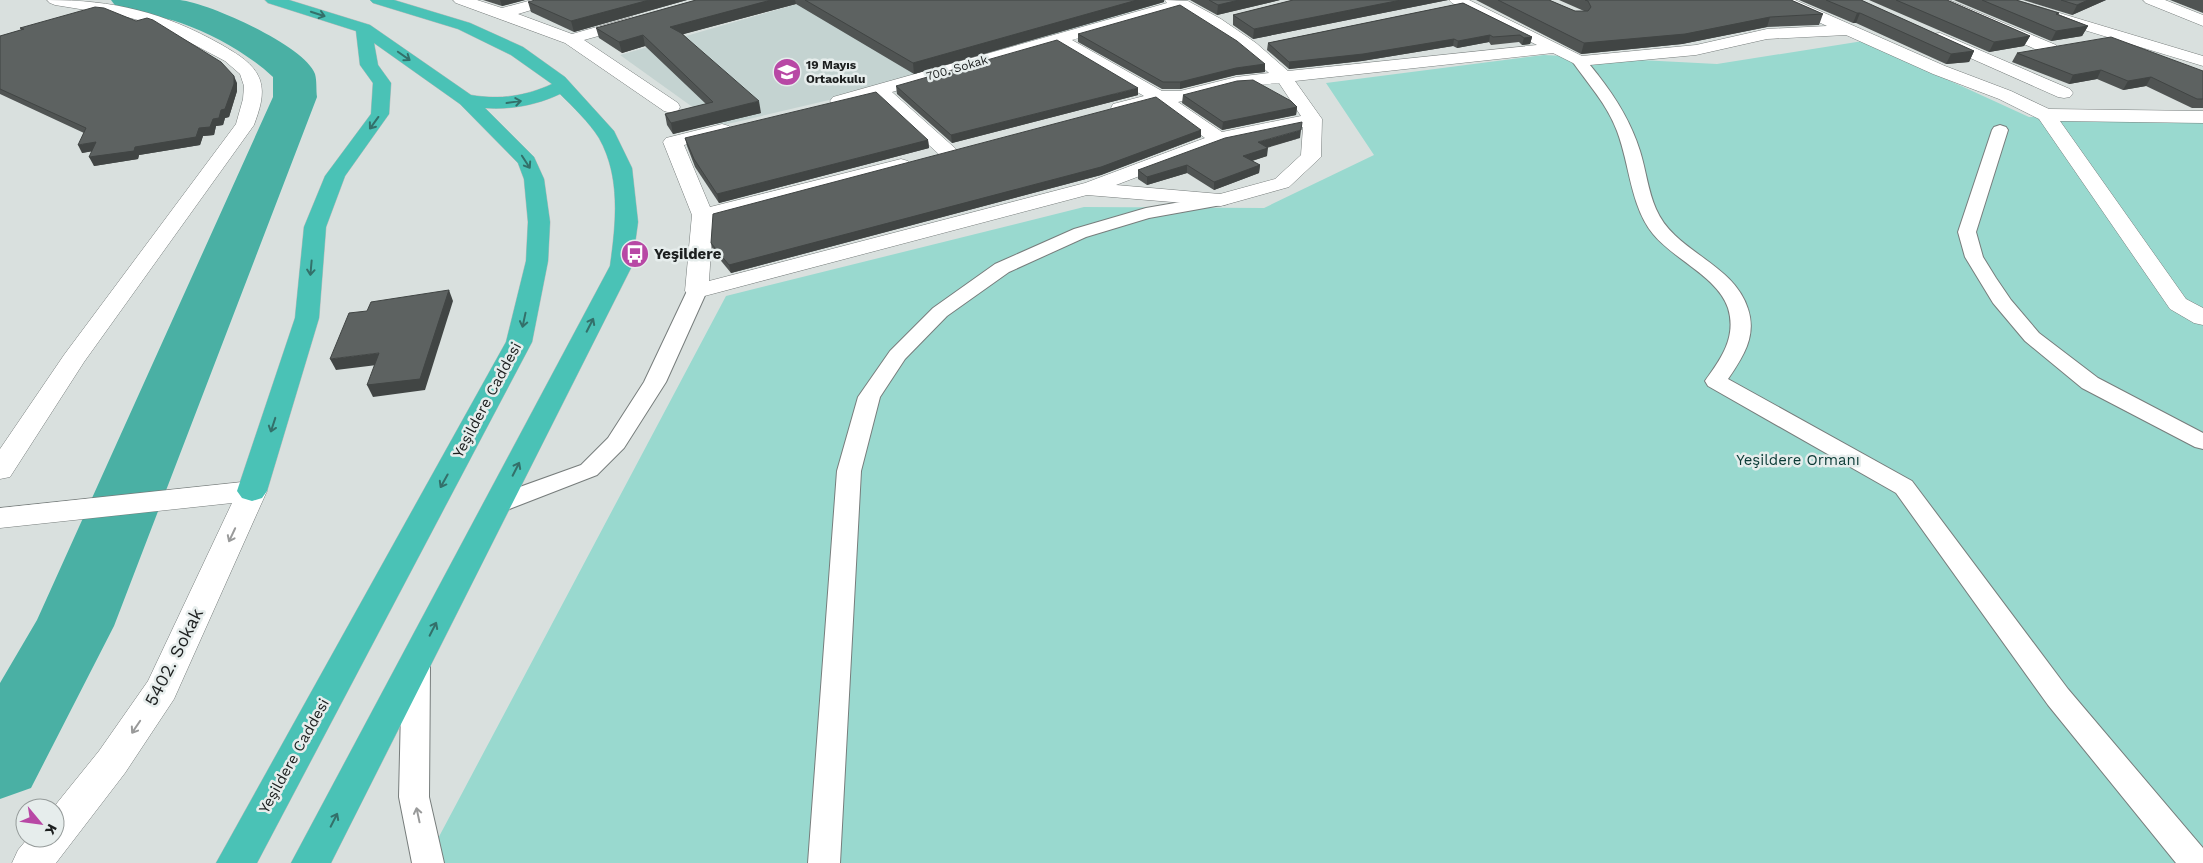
<svg xmlns="http://www.w3.org/2000/svg" width="2203" height="863" viewBox="0 0 2203 863" font-family="'Work Sans',sans-serif">
<style>
.built{fill:#c4d3d1}
.green{fill:#99d9cf}
.lines{fill:none;stroke-linecap:round;stroke-linejoin:round}
.river{fill:#4ab0a4;fill-rule:evenodd}
.service-casing{stroke:#777d7c;stroke-width:2}
.minor-casing{stroke:#777d7c;stroke-width:1}
.tertiary-casing{stroke:#777d7c;stroke-width:1}
.trunk-casing{stroke:#bbbcbc;stroke-width:1}
.service{fill:#fff;fill-rule:evenodd}
.minor{fill:#fff;fill-rule:evenodd}
.tertiary{fill:#fff;fill-rule:evenodd}
.trunk{fill:#4ac2b6;fill-rule:evenodd}
.wall{fill:#505453}
.shaded-wall{fill:#414544}
.building{fill:#5d6261;stroke:#414544}
.oneway{stroke:#33706a}
.oneway2{stroke:#999a9a}
.labels{text-anchor:middle;stroke-width:5;stroke-linejoin:round;paint-order:stroke}
.far-poi-label{font-size:12px;font-weight:bold;fill:#1c1f1f;stroke:#e6edec;text-anchor:start}
.far-street-label{font-size:12px;fill:#1c1f1f;stroke:#e6edec}
.poi-label{font-size:15px;font-weight:bold;fill:#1c1f1f;stroke:#e6edec;text-anchor:start}
.street-label{font-size:15px;fill:#1c1f1f;stroke:#e6edec}
.park-label{font-size:15px;fill:#0b3b36;stroke:#e6edec}
.near-street-label{font-size:18px;fill:#1c1f1f;stroke:#e6edec}
</style>
<rect width="100%" height="100%" fill="#d9e0de"/>
<path class="built" d="M811,0h336l11,4 -282,85 -157,37 -99,-71z"/>
<path class="green" d="M1863,41l166,76 174,4v742h-1778l301,-567 358,-89 180,1 110,-53 -48,-72 218,-28 173,9z"/>
<g class="lines">
<path class="river" d="M111,0c23,0 47,0 69,0 29,3 125,46 135,74 2,7 1,16 2,23l-203,529 -83,162 -31,11v-116l37,-63 236,-523v-20c-26,-24 -59,-42 -92,-54 -20,-7 -43,-10 -64,-15z"/>
<defs>
<g id="service">
<path d="M1579,57c8,2 13,11 19,18 18,23 33,47 42,76 6,19 8,40 16,58 18,43 78,54 92,100 9,27 -5,48 -20,70l184,102 156,208 135,159v15h-27l-128,-158 -152,-212 -188,-107 -3,-5c16,-22 32,-44 23,-73 -10,-31 -55,-49 -75,-74 -23,-29 -23,-69 -36,-103 -10,-27 -29,-47 -45,-70z"/>
<path d="M2000,125l6,2 2,3 -32,102 7,25 13,21 15,22 28,33 59,45 105,55v16l-8,-2 -113,-59 -57,-47 -32,-38 -28,-46 -7,-25 34,-102 2,-3z"/>
<path d="M1221,195l6,1 3,4 -3,4 -78,14 -63,19 -77,35 -62,44 -42,43 -25,38 -19,74 -21,392h-32l29,-392 21,-74 32,-46 43,-43 62,-44 79,-35 72,-21z"/>
<path d="M697,285l7,2 3,4 -41,91 -42,66 -27,27 -90,35 -9,2 -9,-2 -3,-6 3,-6 92,-33 27,-27 36,-56 43,-91 3,-4z"/>
<path d="M416,655l10,3 4,8 -1,131 15,66h-32l-13,-66 3,-131 4,-8z"/>
</g>
<g id="minor">
<path d="M453,0h24l25,8 30,-8h26l-3,3 -37,11 54,20 60,-17 6,2 2,3 -2,3 -54,15 94,63 2,4 -2,4 -7,2 -7,-2 -99,-68 -109,-40z"/>
<path d="M1165,0l23,1 33,18 35,24 32,28 249,-26 -85,-42 -3,-3h20l113,56 114,-11 71,-16 60,-3 -50,-23 -3,-3h21l150,66 66,25 38,18 154,2v12l-143,-2 126,178 17,9v17l-9,-2 -24,-14 -131,-190 -40,-20 -66,-25 -87,-39 -79,4 -71,16 -117,11 -26,-13 -258,28 27,38 -1,38 -32,30 -68,19 -134,-11 -390,103 -8,-2 -4,-5 7,-76 -29,-73 3,-4 56,-14 7,2 3,4 -3,4 -45,11 26,62 191,-48 7,2 3,4 -3,4 -195,50 -4,62 376,-98 120,-45 -49,-35 -36,11 -7,-2 -2,-4 2,-4 31,-8 -88,-51 -164,47 64,57 3,4 -3,4 -7,2 -7,-2 -67,-61 -36,10 -6,-1 -3,-4 3,-4 334,-94zM1179,10c34,17 62,38 90,63l-33,4 -56,14h-18l-90,-51zM1279,83l22,33 -79,16 -44,-30 58,-15zM1303,127l-2,28 -26,24 -55,15 -104,-9 108,-41z"/>
<path d="M1928,0h21l107,45 2,4 -2,4h-12l-113,-50z"/>
<path d="M1992,0h24l187,56v10l-208,-63z"/>
<path d="M2143,0h22l38,15v11l-57,-23z"/>
<path d="M1940,33l130,56 3,4 -3,4 -6,1 -6,-1 -124,-55 -2,-4 2,-4z"/>
</g>
<g id="tertiary">
<path d="M47,0c68,0 116,12 175,45 15,9 32,18 38,35 5,15 -1,31 -6,45l-170,237 -74,115 -10,2v-30l64,-94 172,-231 7,-25 1,-13 -4,-12 -15,-13 -68,-36 -34,-9 -68,-11 -5,-2z"/>
<path d="M252,481l10,3 5,7 -93,208 -49,74 -69,90h-44l6,-13 10,-12h27v-30h-2l46,-57 49,-70 84,-178 -232,25v-20z"/>
</g>
<path id="trunk" d="M265,0h24l81,25 101,70c29,5 55,1 81,-11l-41,-29 -53,-26 -85,-26 -3,-3h24l76,23 53,24 42,30 49,54 18,37 6,54 -6,44 -301,597h-40l319,-597c6,-43 11,-89 -11,-128 -10,-16 -26,-31 -39,-44 -23,11 -50,16 -75,14l49,49 10,22 6,43 -2,39 -16,81 -275,521h-41l290,-521 20,-81 2,-39 -4,-43 -6,-16 -58,-59 -86,-61 4,22 13,18 -2,31 -44,62 -19,51 -7,91 -52,173 -5,7 -10,3 -10,-3 -5,-7 58,-173 9,-91 21,-51 46,-62 2,-31 -13,-18 -4,-34 -88,-28z"/>
</defs>
<use href="#service" class="service-casing"/>
<use href="#minor" class="minor-casing"/>
<use href="#tertiary" class="tertiary-casing"/>
<use href="#trunk" class="trunk-casing"/>
<use href="#service" class="service"/>
<use href="#minor" class="minor"/>
<use href="#tertiary" class="tertiary"/>
<use href="#trunk" class="trunk"/>
</g>
<g class="wall">
<path d="M483,0h42l-23,6z"/>
<path d="M687,0l-113,32 -43,-20 -3,-10z"/>
<path d="M696,0h468v2l-250,72 -118,-70 -113,30 78,79 -88,21 -6,-9 -2,-11 41,-10 -61,-58 -23,7 -23,-15 -3,-10z"/>
<path d="M1190,0h90l-63,15z"/>
<path d="M1293,0h155l-195,39 -20,-14v-10z"/>
<path d="M1476,0h73l26,11h9l-25,-11h232l32,14 -4,11 -52,2 -85,17 -101,10z"/>
<path d="M1799,0h62l113,51 -5,11 -23,2 -90,-41h-3z"/>
<path d="M1869,0h78l83,36 -6,10 -35,6z"/>
<path d="M1954,0h62l43,13 -1,1 30,12 -6,10 -31,5z"/>
<path d="M2023,0h83l-34,15z"/>
<path d="M2170,0h33v13z"/>
<path d="M1463,3l69,34 -2,7 -8,1 -3,-3 -28,3 -2,-3 -32,6 -4,-2 -91,15 -73,8 -22,-19 1,-7z"/>
<path d="M20,28l217,55v8l-8,26 -4,1 -2,7 -7,1 -2,9 -11,1 -3,9 -61,10 -1,4 -44,7 -2,-15 -10,2 2,-20 -84,-39v-58l21,-6z"/>
<path d="M1078,34l187,30v8l-29,3 -56,14h-18l-84,-47z"/>
<path d="M2017,53l186,18v37h-11l-46,-22 -23,4 -26,-11 -28,5 -57,-22z"/>
<path d="M896,86l242,9 -186,48 -55,-49z"/>
<path d="M1183,95l114,12 -1,8 -74,15 -40,-27z"/>
<path d="M1201,130v7l-100,38 -370,98 -18,-22 -2,-8z"/>
<path d="M685,138l243,2 1,8 -210,55 -24,-36 -8,-21z"/>
<path d="M1300,138l-33,10v8l-15,5 8,4 -1,8 -45,17 -27,-17 -40,12 -9,-6v-9z"/>
</g>
<g class="shaded-wall">
<path d="M500,0h25l-23,6z"/>
<path d="M649,0h38l-113,32 -3,-11z"/>
<path d="M771,0h24l1,4 -123,33 -3,-10z"/>
<path d="M1137,0h27v2l-250,72 -1,-11z"/>
<path d="M1239,0h41l-63,15 1,-10z"/>
<path d="M1401,0h47l-195,39 1,-10z"/>
<path d="M2088,0h18l-34,15 5,-10z"/>
<path d="M1857,13h3l-4,10h-3z"/>
<path d="M1770,17l-3,10 -85,17 -101,10 3,-11z"/>
<path d="M2088,26l-6,10 -31,5 5,-10z"/>
<path d="M643,35l2,11 -23,7 -3,-11z"/>
<path d="M1490,35l-1,7 -32,6 1,-7z"/>
<path d="M2030,36l-6,10 -35,6 5,-10z"/>
<path d="M1532,37l-2,7 -8,1 2,-7z"/>
<path d="M1454,39l-1,7 -91,15 -73,8v-7z"/>
<path d="M1974,51l-5,11 -23,2 5,-10z"/>
<path d="M1265,64v8l-29,3 -56,14v-7l56,-14z"/>
<path d="M2101,70l-4,9 -28,5 4,-9z"/>
<path d="M234,76l3,7v8l-8,26 -4,1 -2,7 -7,1 -2,9 -11,1 -3,9 -61,10 -1,4 -44,7 -5,-9 46,-10 64,-19z"/>
<path d="M2151,77l-5,9 -23,4 5,-9z"/>
<path d="M1138,88v7l-186,48 -1,-8z"/>
<path d="M759,101l2,12 -88,21 -2,-11z"/>
<path d="M1297,107l-1,8 -74,15 1,-8z"/>
<path d="M1201,130v7l-100,38 -370,98 -2,-8z"/>
<path d="M1301,130l-1,8 -43,12 1,-8z"/>
<path d="M928,140l1,8 -210,55 -2,-9z"/>
<path d="M96,142l4,8 -18,3 -4,-8z"/>
<path d="M1268,148l-1,8 -25,8 1,-8z"/>
<path d="M1187,165v8l-40,12v-8z"/>
<path d="M1260,165l-1,8 -45,17v-8z"/>
<path d="M449,290l4,11 -28,89 -52,7 -6,-12z"/>
<path d="M379,353l6,11 -49,6 -6,-11z"/>
</g>
<g class="building">
<path d="M535,0h114l-78,21 -43,-19z"/>
<path d="M696,0h75l-101,27 11,6 78,68 -88,22 -6,-9 48,-12 -70,-67 -24,7 -23,-14z"/>
<path d="M805,0h332l-224,63z"/>
<path d="M1209,0h30l-21,5z"/>
<path d="M1293,0h108l-147,29 -21,-14z"/>
<path d="M1498,0h51l26,11h13l3,-4 -3,-6 -3,-1h206l32,14 -53,3 -85,17 -101,9z"/>
<path d="M1826,0h35l113,51 -23,3 -91,-41h-3z"/>
<path d="M1896,0h51l83,36 -36,6z"/>
<path d="M1982,0h34l43,13 -3,1 32,12 -32,5z"/>
<path d="M2061,0h27l-11,5z"/>
<path d="M1463,3l69,34 -8,1 -4,-3 -27,2 -3,-2 -32,6 -4,-2 -91,15 -74,8 -21,-19z"/>
<path d="M1180,5l57,36 28,23 -29,4 -56,14h-17l-85,-48z"/>
<path d="M95,7l9,1 32,13 11,-3 6,2 68,42 13,14v8l-9,25 -4,1 -2,8 -6,1 -3,8 -11,1 -3,9 -61,10 -1,4 -45,6 7,-15 -18,3 8,-17 -86,-39v-53l24,-7 -4,-1z"/>
<path d="M2111,37l92,34v28h-6l-46,-22 -23,4 -27,-11 -28,5 -56,-22z"/>
<path d="M1057,40l81,48 -187,47 -55,-49z"/>
<path d="M1253,80l38,21 6,6 -74,15 -40,-27 54,-14z"/>
<path d="M876,92l52,48 -211,54 -23,-35 -9,-21z"/>
<path d="M1156,97l45,33 -100,37 -372,98 -18,-22 2,-29z"/>
<path d="M1302,122l-1,8 -43,12 10,6 -25,8 17,9 -46,17 -27,-17 -40,12 -9,-7 87,-32z"/>
<path d="M449,290l-29,89 -53,6 12,-32 -49,6 19,-46 18,-2 4,-9z"/>
</g>
<defs><path id="oneway-shaft" d="M-6 0H5M1.5-3L5.5 0L1.5 3" fill="none" stroke-width="1.6" stroke-linecap="round" stroke-linejoin="round" transform="scale(1.25)"/></defs>
<g class="oneway">
<use href="#oneway-shaft" transform="translate(318 14) rotate(18)"/>
<use href="#oneway-shaft" transform="translate(404 56) rotate(35)"/>
<use href="#oneway-shaft" transform="translate(514 102) rotate(-8)"/>
<use href="#oneway-shaft" transform="translate(374 123) rotate(126)"/>
<use href="#oneway-shaft" transform="translate(526 162) rotate(57)"/>
<use href="#oneway-shaft" transform="translate(311 268) rotate(95)"/>
<use href="#oneway-shaft" transform="translate(524 320) rotate(102)"/>
<use href="#oneway-shaft" transform="translate(590 325) rotate(-63)"/>
<use href="#oneway-shaft" transform="translate(273 425) rotate(108)"/>
<use href="#oneway-shaft" transform="translate(516 469) rotate(-63)"/>
<use href="#oneway-shaft" transform="translate(444 481) rotate(119)"/>
<use href="#oneway-shaft" transform="translate(433 629) rotate(-63)"/>
<use href="#oneway-shaft" transform="translate(334 820) rotate(-63)"/>
</g>
<g class="oneway2">
<use href="#oneway-shaft" transform="translate(232 535) rotate(115)"/>
<use href="#oneway-shaft" transform="translate(136 727) rotate(124)"/>
<use href="#oneway-shaft" transform="translate(418 815) rotate(-102)"/>
</g>
<defs>
<symbol id="school-disc" viewBox="-11 -11 22 22"><circle r="9.5" fill="#b848a5" stroke="#e6edec"/><path d="M0-5L7-2L0 1L-7-2ZM-4 1L0 2.5L4 1V4Q0 6-4 4Z" fill="#fff"/></symbol>
<symbol id="bus-disc" viewBox="-11 -11 22 22"><circle r="9.5" fill="#b848a5" stroke="#e6edec"/><path d="M-5-6H5V4H4V6H2V4H-2V6H-4V4H-5ZM-3.5-4V0h7V-4ZM-3.5 1.2v1.5H-2V1.2ZM2 1.2v1.5H3.5V1.2Z" fill="#fff"/></symbol>
</defs>
<g fill-rule="evenodd">
<use href="#school-disc" x="771" y="56" width="32" height="32"/>
<use href="#bus-disc" x="619" y="238" width="32" height="32"/>
</g>
<g class="labels">
<g class="far-poi-label">
<text x="806" y="69">19 Mayıs<tspan x="806" dy="14">Ortaokulu</tspan></text>
</g>
<g class="far-street-label">
<text transform="translate(957 68) rotate(-16)" y="4">700. Sokak</text>
</g>
<g class="poi-label">
<text x="654" y="259">Yeşildere</text>
</g>
<g class="street-label">
<text transform="translate(487 400) rotate(-62)" y="5">Yeşildere Caddesi</text>
<text transform="translate(294 756) rotate(-61)" y="5">Yeşildere Caddesi</text>
</g>
<g class="park-label">
<text x="1798" y="465">Yeşildere Ormanı</text>
</g>
<g class="near-street-label">
<text transform="translate(174 657) rotate(-63)" y="6">5402. Sokak</text>
</g>
</g>
<g transform="translate(40 823) rotate(119)"><circle r="24" fill="#e6edec" stroke="#959b9a"/>
<path d="M0-4L9 19L0 12L-9 19Z" fill="#b848a5"/>
<text y="-8" font-size="14" font-weight="bold" text-anchor="middle" fill="#1c1f1f">K</text>
</g>
</svg>
